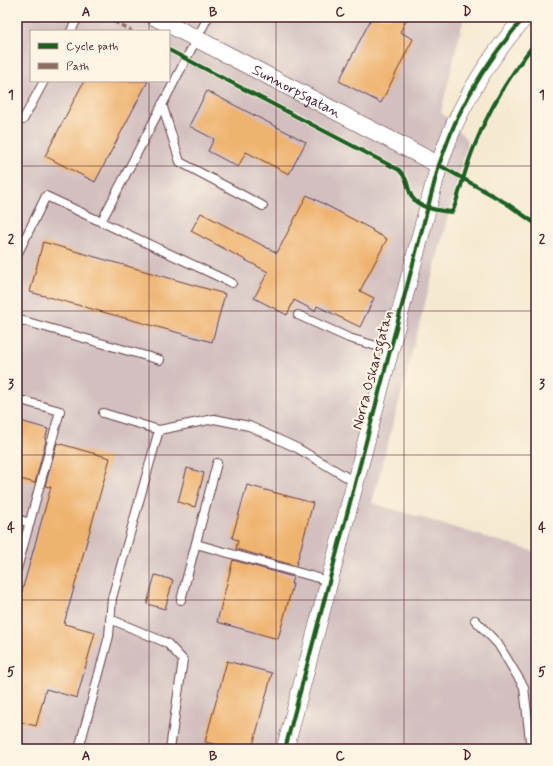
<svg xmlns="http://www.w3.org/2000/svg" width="553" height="766" viewBox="0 0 553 766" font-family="Mynerve,sans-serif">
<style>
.industrial{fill:#d2bfbf;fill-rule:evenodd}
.building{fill:#efb370}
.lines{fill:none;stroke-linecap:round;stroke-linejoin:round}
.lane-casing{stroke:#643d44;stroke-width:10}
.street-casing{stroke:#643d44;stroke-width:18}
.lane{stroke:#fff;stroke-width:8}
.street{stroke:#fff;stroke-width:17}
.quiet{stroke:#8d6e63;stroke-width:3;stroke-dasharray:6 3;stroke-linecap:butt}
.cycleway-casing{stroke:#fcf5e5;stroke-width:6}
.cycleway{stroke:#1b5e20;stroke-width:4}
.grid{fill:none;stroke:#4a1f2b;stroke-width:1;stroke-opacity:0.55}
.labels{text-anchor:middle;stroke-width:4;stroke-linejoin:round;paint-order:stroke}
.street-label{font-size:15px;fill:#4a1f2b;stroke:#fcf5e5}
.neatline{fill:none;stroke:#4a1f2b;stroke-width:1.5}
.grid-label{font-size:13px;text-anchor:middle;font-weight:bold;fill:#4a1f2b}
</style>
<rect width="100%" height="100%" fill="#fcf5e5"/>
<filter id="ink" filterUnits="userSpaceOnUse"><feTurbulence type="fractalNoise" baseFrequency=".025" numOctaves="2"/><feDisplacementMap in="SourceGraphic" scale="8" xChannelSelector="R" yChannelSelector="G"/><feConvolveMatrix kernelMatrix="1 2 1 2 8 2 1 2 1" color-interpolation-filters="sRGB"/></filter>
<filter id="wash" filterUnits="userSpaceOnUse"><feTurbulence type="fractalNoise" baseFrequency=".012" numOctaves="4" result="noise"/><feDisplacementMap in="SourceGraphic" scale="16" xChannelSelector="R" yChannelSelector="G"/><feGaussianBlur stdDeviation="0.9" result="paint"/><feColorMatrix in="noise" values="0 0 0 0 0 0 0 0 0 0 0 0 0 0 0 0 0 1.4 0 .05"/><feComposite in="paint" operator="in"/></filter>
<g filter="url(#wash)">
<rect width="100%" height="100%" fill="#f6e9d1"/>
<path class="industrial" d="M17,17h447l-23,95 27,29 -96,362 164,49v197h-519zM31,31h138v50h-138z"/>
<g id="blocks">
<g class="building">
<path d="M372,17h36l-8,15 13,7 -32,64 -42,-22z"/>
<path d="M84,81h64l-53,101 -50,-26z"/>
<path d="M207,91l99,51 -17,32 -43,-22 -8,15 -30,-16 6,-12 -25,-13z"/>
<path d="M307,195l66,35 -1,1 15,8 -27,52 14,7 -14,29 -43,-21 -2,5 -21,-11 -7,15 -33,-17 14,-26 -77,-41 10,-18 76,40z"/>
<path d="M43,242l182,52 -13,48 -182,-50z"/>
<path d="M17,420l31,9 -3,11h1l-11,43 -18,-5z"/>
<path d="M57,443l53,15 -46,166 31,8 -18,66 -31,-9 -10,37 -19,-5v-112l34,-122 -6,-1z"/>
<path d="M187,468l17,5 -9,34 -17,-5z"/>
<path d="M247,485l66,18 -17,63 -60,-17 2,-9 -6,-2z"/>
<path d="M233,560l60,17 -2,7h2l-15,55 -61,-17z"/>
<path d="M155,575l18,5 -8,29 -18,-5z"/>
<path d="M227,661l45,12 -20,76h-19l-28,-7z"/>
</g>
</g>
</g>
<g filter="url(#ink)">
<use href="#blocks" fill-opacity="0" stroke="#643d44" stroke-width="1"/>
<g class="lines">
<defs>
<g id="lane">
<path d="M71,31l7,-14"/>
<path d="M162,104l18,58 83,44"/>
<path d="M23,120l21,-39"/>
<path d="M101,222l107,-205"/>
<path d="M17,255l29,-59 186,87"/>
<path d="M298,315l51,23 41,12"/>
<path d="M17,319l143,41"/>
<path d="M17,399l43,12 -43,158"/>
<path d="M103,413l56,17 55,-11 35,7 48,22 58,34"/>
<path d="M17,519l13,4"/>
<path d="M196,544l133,37"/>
<path d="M181,600l36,-137"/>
<path d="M110,619l57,24 16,17 -13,89"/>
<path d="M475,620l23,24 26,43 7,62"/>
<path d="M79,749l30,-113 3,-38 47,-168"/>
</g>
<g id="street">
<path id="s1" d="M155,17l284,148"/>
<path d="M285,749l154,-584c6,-16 11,-32 18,-46 18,-38 40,-71 68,-102"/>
</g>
</defs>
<use href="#lane" class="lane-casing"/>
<use href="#street" class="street-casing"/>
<use href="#lane" class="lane"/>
<use href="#street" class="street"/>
<path class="quiet" d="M105,17l27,14"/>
<defs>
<g id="cycleway">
<path d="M169,50l230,120c9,10 7,12 11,23 5,15 28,18 42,19l2,-4c7,-20 12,-42 20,-61 15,-38 37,-74 62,-105"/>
<path d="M439,165l67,38 30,21"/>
<path d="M285,749l154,-584c6,-16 11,-32 18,-46 18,-38 40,-71 68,-102"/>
</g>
</defs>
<use href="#cycleway" class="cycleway-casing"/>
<use href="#cycleway" class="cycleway"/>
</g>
</g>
<path class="grid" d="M149,17v14M276,17v732M404,17v732M149,81v668M17,166h519M17,311h519M17,455h519M17,600h519"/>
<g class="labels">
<g class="street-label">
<text dy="5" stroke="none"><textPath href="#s1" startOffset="160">Sunnorpsgatan</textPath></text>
<text transform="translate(372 370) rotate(-75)" y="5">Norra Oskarsgatan</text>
</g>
</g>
<rect width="553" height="766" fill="none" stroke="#fcf5e5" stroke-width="44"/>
<rect x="30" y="30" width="140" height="52" fill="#fcf5e5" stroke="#b59f9b"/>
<rect x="38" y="43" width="20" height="6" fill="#1b5e20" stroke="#b59f9b"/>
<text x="66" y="50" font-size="12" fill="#4a1f2b">Cycle path</text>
<rect x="38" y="63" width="20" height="6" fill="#8d6e63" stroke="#b59f9b"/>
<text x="66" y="70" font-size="12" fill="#4a1f2b">Path</text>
<rect x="22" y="22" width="509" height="722" class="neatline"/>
<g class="grid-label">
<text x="86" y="16">A</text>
<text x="213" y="16">B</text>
<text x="340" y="16">C</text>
<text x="467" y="16">D</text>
<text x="11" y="99">1</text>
<text x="542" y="99">1</text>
<text x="11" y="243">2</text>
<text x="542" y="243">2</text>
<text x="11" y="388">3</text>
<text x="542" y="388">3</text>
<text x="11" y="532">4</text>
<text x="542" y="532">4</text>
<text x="11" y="676">5</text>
<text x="542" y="676">5</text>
<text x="86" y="760">A</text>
<text x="213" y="760">B</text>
<text x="340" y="760">C</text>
<text x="467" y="760">D</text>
</g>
</svg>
